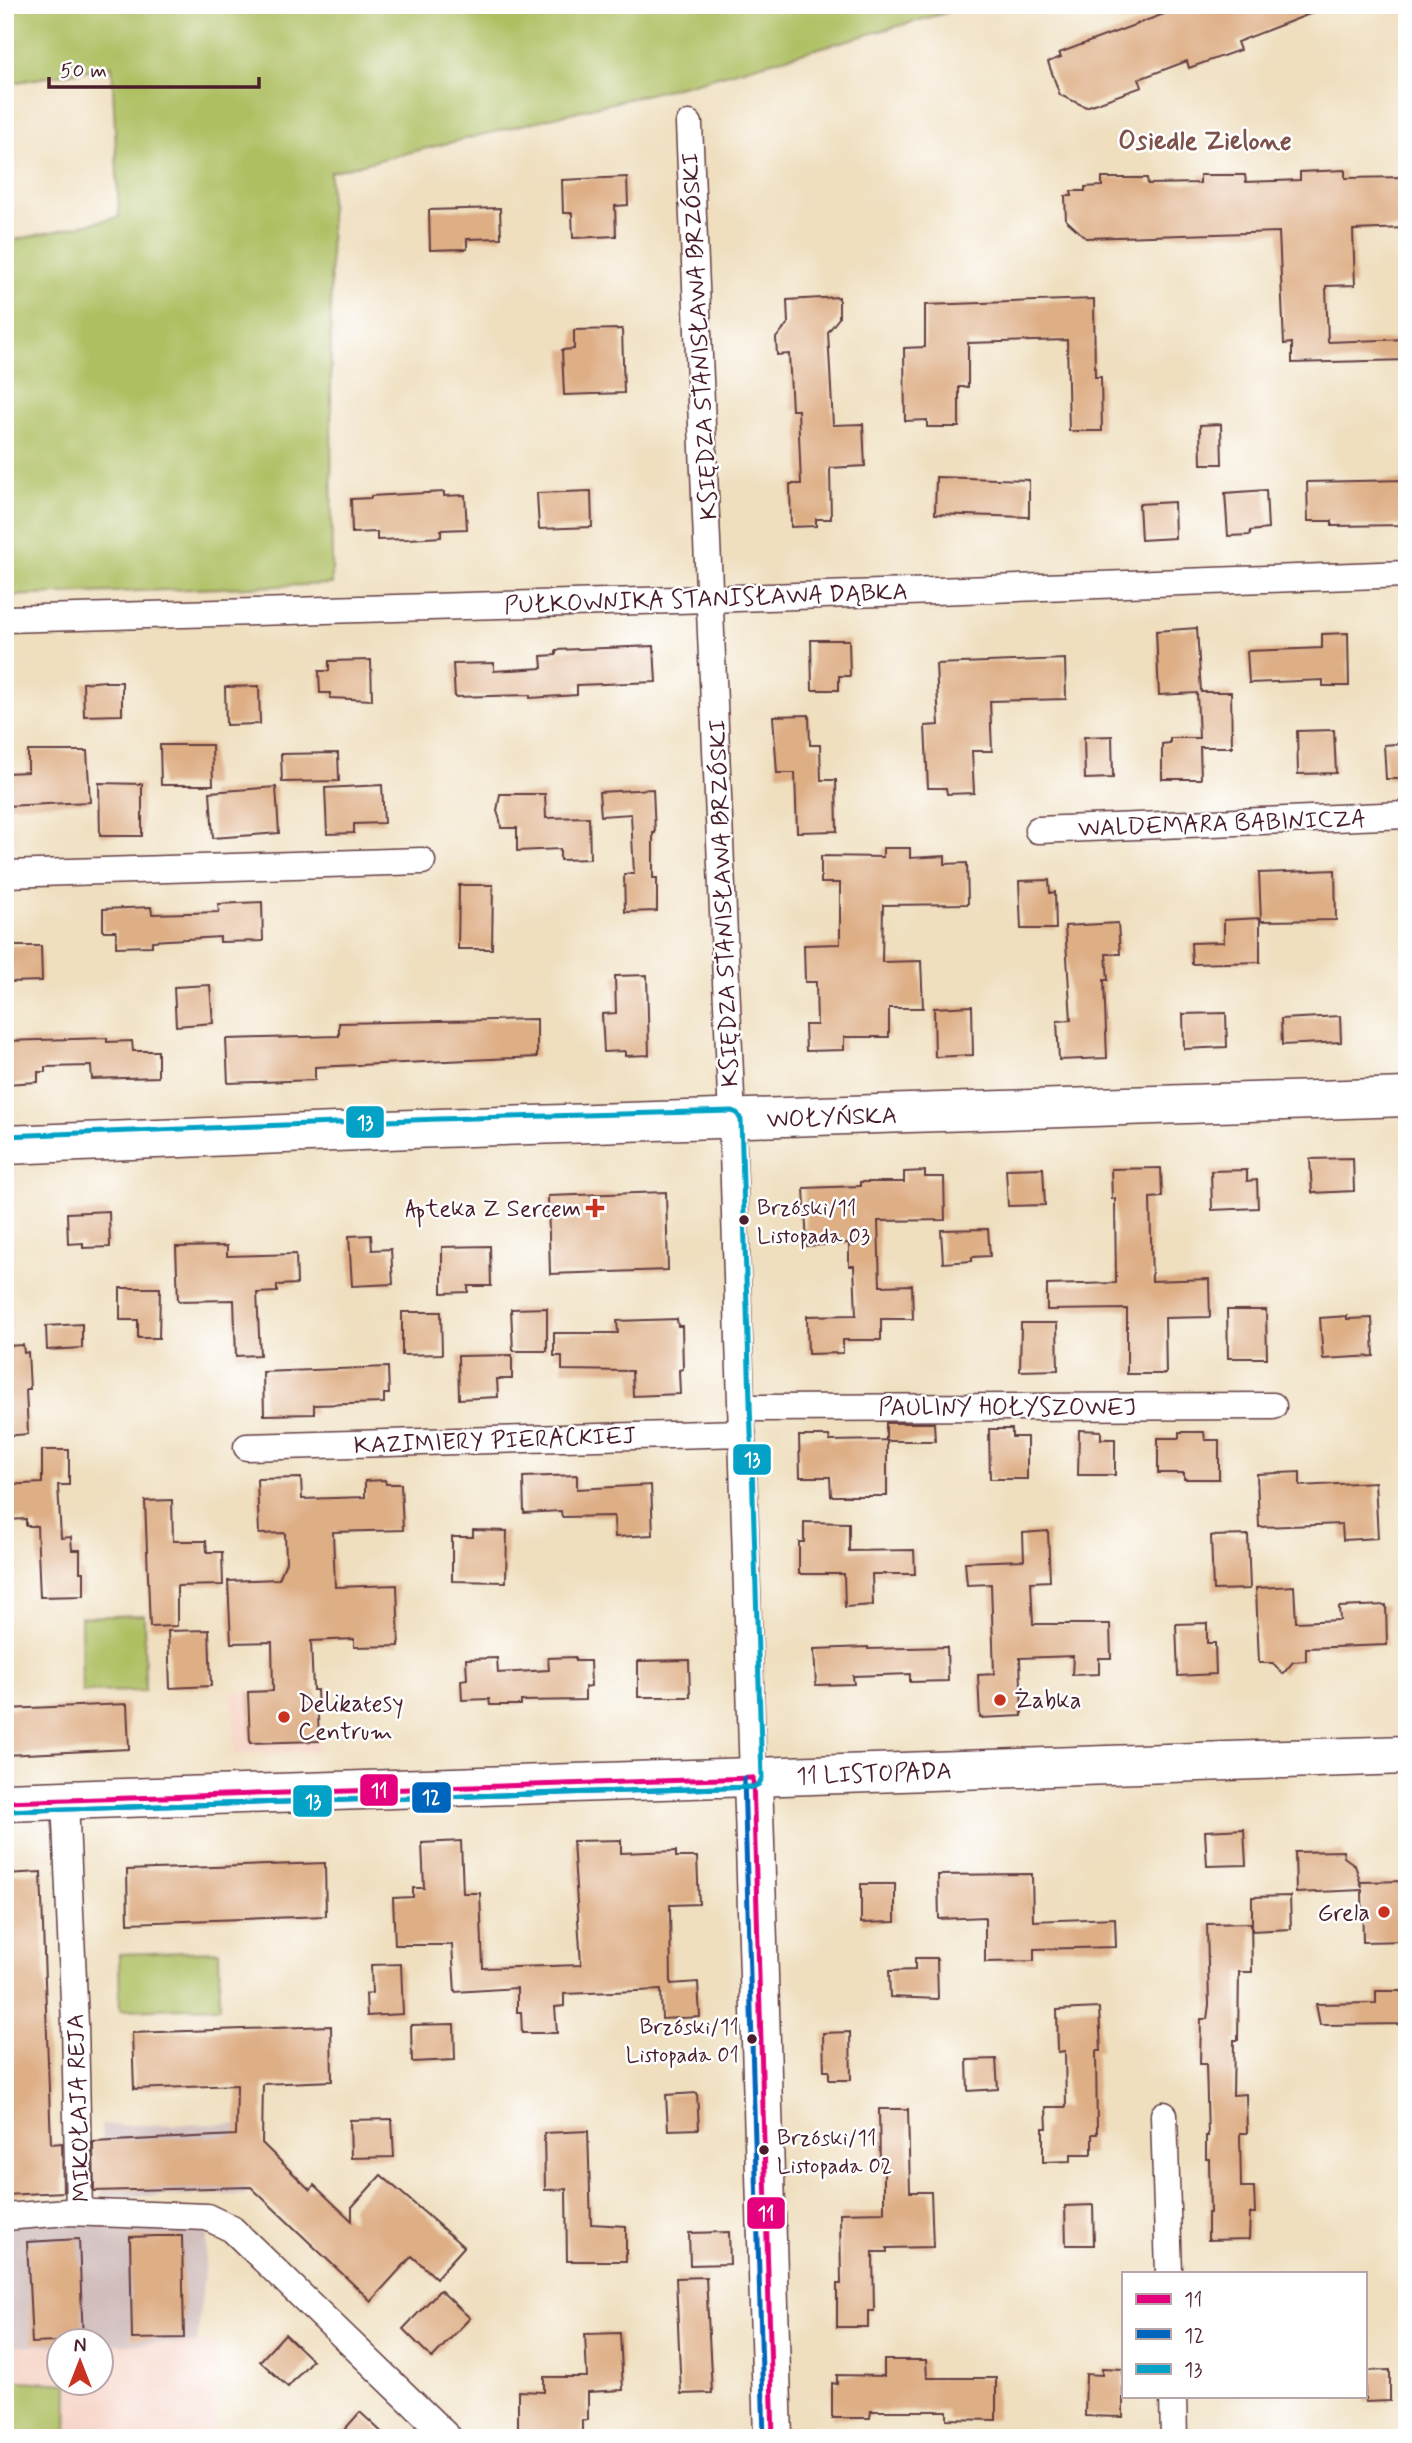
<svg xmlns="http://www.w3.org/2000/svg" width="1412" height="2443" viewBox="0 0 1412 2443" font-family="Mynerve,sans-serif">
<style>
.built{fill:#f6d2c4}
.industrial{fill:#d1bfbe}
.green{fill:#aebf62;stroke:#7c6f46;stroke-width:2}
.building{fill:#deae85}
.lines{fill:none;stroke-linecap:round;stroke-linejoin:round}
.street-casing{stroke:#633c41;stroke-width:29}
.secondary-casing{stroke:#633c41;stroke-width:41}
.street{stroke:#fff;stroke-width:26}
.secondary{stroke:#fff;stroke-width:38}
.bus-1-casing{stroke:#fff;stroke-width:10}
.bus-2-casing{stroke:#fff;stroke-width:10}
.bus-3-casing{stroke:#fff;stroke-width:10}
.bus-1{stroke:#e5007d;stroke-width:5}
.bus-2{stroke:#0065bd;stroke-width:5}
.bus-3{stroke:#04a2c6;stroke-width:5}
.poi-dot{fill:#c8321e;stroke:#fff;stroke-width:2.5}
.bus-dot{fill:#4a1f2b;stroke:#fff;stroke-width:2.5}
.labels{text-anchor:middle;stroke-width:5;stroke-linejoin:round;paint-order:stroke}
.bus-label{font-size:22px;fill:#4a1f2b;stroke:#fff;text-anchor:start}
.street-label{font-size:24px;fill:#4a1f2b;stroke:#fff}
.poi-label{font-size:24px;fill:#4a1f2b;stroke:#fff;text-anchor:end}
.neighbourhood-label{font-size:26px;font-weight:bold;fill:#7e514a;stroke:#fff}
.line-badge{stroke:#fff;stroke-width:2.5}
.badge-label{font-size:19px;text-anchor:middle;font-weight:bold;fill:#fff}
</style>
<rect width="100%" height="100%" fill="#fff"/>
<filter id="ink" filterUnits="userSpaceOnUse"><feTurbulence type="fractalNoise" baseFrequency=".0143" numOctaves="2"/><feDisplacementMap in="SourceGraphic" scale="14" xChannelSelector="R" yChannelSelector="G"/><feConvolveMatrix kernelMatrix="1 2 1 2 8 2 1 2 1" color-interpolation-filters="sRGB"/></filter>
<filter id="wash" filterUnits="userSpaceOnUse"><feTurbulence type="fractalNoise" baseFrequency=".00686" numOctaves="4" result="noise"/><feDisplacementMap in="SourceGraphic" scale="28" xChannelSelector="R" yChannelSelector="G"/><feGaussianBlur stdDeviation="1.57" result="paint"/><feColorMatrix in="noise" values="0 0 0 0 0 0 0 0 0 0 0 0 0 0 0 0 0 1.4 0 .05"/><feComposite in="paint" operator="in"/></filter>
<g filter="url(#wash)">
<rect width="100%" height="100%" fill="#efdfbf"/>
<g class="built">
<path d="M317,1690l2,61 -84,3 -2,-62z"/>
<path d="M197,2343l22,1 -4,94h-210v-92l54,-1 1,39h42v-40z"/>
</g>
<g class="industrial">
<path d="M246,2124v71l-144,1v-71z"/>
<path d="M5,2217l203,12 -11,114 -95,1v-2h-42l-1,3 -54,1z"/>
</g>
<g class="green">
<path d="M5,5h959l-19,8 -248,69 -367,90 2,412 -327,12v-354l114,-25 -7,-151 -107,18z"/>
<path d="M144,1615l1,76 -63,1 -1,-75z"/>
<path d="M219,1951l1,56 -100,3 -1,-56z"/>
<path d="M5,2380l63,4 -1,54h-62z"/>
</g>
<g id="blocks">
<g class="building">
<path d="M1188,5h140v2l-91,35 3,8 -51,18 -2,-7 -48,18 3,8 -56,20 -26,-12 -12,-33 13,-5 -2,-4z"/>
<path d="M1345,170v8l62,-1v51l-54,2 2,55 -29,1 2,56 79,-3v21l-115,3v-20l-8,1 -5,-112 -193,6 -20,-18 -1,-24h7l-1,-5h14v-4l17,-1v-8h45l1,6 52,-1v-8h45l1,7 54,-2v-8z"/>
<path d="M627,177l1,28 -13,1 1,30 -43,2 -1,-25h-9l-1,-33z"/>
<path d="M500,208l1,30 -34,1v10l-37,1 -1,-40z"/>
<path d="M839,297v21l-11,14 5,93 30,-1 2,42 -35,2 1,51h-15v7l-25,1 -1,-43h11l-3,-74h-6l-3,-56 -12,1 -1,-17 12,-15 -1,-23z"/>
<path d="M1094,299l1,78h6l1,54h-33l-2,-91 -99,3v44h-9v40h-32v-7l-22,1 -1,-73 21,-1v-42z"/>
<path d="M622,329l2,64 -60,2 -2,-45 12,-1v-19z"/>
<path d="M1221,424l1,40h-21l-1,-39z"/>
<path d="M936,477l93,3v37l-94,-3z"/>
<path d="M1407,480v45l-75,1v-5h-24l-1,-39z"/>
<path d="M1266,490l2,39 -18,2v4l-22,1 -3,-43z"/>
<path d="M591,491l1,36 -53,2 -2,-36z"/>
<path d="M444,492v4l21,-1 2,34 -26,1v7l-32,2 -32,1v-8l-25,1 -1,-34 20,-1v-2z"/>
<path d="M1174,502l1,36 -34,2 -2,-36z"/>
<path d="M1197,628l4,64h30l1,55h-32l1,32h-39v-35l8,-1v-5h29l-2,-45 -38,2 -3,-64z"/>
<path d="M1348,633l1,53h-26v-6l-74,3 -2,-32 75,-3v-14z"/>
<path d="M811,640h38l1,36h-11v14h-27z"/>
<path d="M654,646l2,36 -79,3v10l-47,3v-3l-75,2 -2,-33 41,-1v8l48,-3 -1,-12 15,-1v-5z"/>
<path d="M1065,659l1,40 -76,2 2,50h-20l2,42 -27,1 -1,-6h-18l-3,-62 14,-1 -3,-61z"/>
<path d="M371,660l1,40 -42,-2v-5h-10l-1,-22h10v-10z"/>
<path d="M105,681v1h17v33l-38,1 -1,-33z"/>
<path d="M259,686l1,38 -34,1 -1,-38z"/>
<path d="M809,715l1,30h10l1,35h15l1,51 -40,1 -2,-59h-18l-4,-57z"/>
<path d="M1334,730l2,43 -38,1 -1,-43z"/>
<path d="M1112,736l1,42 -28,1 -1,-42z"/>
<path d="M1407,743v36h-21l-2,-34z"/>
<path d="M160,745h52l1,40h-52z"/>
<path d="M28,751h59l3,51 -85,4v-33l23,-1z"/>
<path d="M338,753l1,28 -57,1 -1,-28z"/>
<path d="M99,783l43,1v52h-42z"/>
<path d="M382,785l2,38 -30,1v9l-27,1 -2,-46z"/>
<path d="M276,787l3,46 -66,5 -3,-46z"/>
<path d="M653,789l2,44h-2v45h4v33l-32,1 -1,-38h10l-3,-60 -30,2 -2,-24z"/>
<path d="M500,794h45l1,24 43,-1 1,42 -30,1v-11l-43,2v-23h-16l-1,-8 -3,-9z"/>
<path d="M883,848h27v10l35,-2v8l22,-1 1,41 -85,1 -1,57 39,-1 2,47h-34v29h-45v13l-38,1 -1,-26h12l-1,-43h-11l-1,-37 36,-1v-61h-19v-27l62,1z"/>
<path d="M1335,870l1,50 -75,1 -2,-48z"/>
<path d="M1049,880l1,13 5,-1 1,37h-35l-2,-48z"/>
<path d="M459,885h34l-1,64h-34z"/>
<path d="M262,902l1,39 -43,1v-5l-68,4v5l-36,1v-16h-13v-22l48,-2 1,7 36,-1 31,-1 -1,-8z"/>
<path d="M1260,918v44l-68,2 -1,-21 33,-1v-22z"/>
<path d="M1118,923l2,31h-14l2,26h-4l3,78 -48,2 -2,-39 14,-1 -6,-94z"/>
<path d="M8,946h33l1,35 -34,1z"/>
<path d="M647,975l2,80 -24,1v-5l-21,1 -2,-38 14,-1 -1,-37z"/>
<path d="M210,985l3,38 -37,3 -2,-39z"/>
<path d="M972,1006l1,49 -38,2 -1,-49z"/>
<path d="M1226,1013l1,34 -43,2 -1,-35z"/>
<path d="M1340,1016l1,26 -59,3 -1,-26z"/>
<path d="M537,1019v38l-222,10v13l-87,3 -2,-44 113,-3v-13z"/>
<path d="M107,1038v4l25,-1 1,10h25v26l-66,2 -1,-13 -46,1v5h-7v10l-33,2v-43z"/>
<path d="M1353,1158l1,33 -42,2 -2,-34z"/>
<path d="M1043,1168l2,37 -37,1 -2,-37z"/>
<path d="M1161,1168l1,29 -12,1 2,83 57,-2 1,38 -45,1 1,56h-39v-65l-80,1v-25l69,-2 -1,-84h-3l-1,-30z"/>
<path d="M1247,1170v11l10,-1 1,28 -46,2 -1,-39z"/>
<path d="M925,1171v6h19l1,43 -67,1 2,65 32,-1 1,34h-32v21h-38v13l-35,1 -1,-38 49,-1 -2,-49h-5v-23l-42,3 -3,-58 56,-2v-4h44v-10z"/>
<path d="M666,1192l2,78 -118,4 -2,-78z"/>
<path d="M109,1211l1,36 -27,1v-5l-15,1 -1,-31z"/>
<path d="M988,1229l2,27 -18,1v4l-29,2 -2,-33z"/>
<path d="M371,1235l1,15 19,-1 2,35 -41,2 -3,-50z"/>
<path d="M227,1246v10l69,-2 1,30 -20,1v7l-20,1 3,62 -24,1 -2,-56 -56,1 -2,-54z"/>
<path d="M490,1246l1,40h-23v6l-26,1v-46z"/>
<path d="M120,1288h40l-1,50h-21v-18h-18z"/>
<path d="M547,1308v43h-34l-2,-42z"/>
<path d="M1227,1310h39l1,48h-39z"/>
<path d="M402,1312h39l1,42 -40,1z"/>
<path d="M1347,1316v3l25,-1 2,38 -51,3 -3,-41z"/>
<path d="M677,1319l1,7h4l1,43 -4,1 1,24 -47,2 -1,-25 -70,-1v-14h-8v-23h64l-1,-12z"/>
<path d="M1021,1323h36l1,47 -38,1z"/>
<path d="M82,1324v24l-35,2 -1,-24z"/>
<path d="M23,1345l1,8 4,-1 2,37h-4l2,45 -23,2v-90z"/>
<path d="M512,1355v24h-15l1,18 -39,2 -1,-43z"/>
<path d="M388,1367l1,27h-5v9l-70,2v9l-50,1 -1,-43z"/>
<path d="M886,1423h48l1,18h-48v55h-56l-1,-19h-30l-1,-41h30l1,5 56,-1z"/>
<path d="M989,1429h23v8h15v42h-37z"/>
<path d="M1079,1430l22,1v8h14v36h-37z"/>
<path d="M1179,1432h25l1,8h14v39h-35v-6h-26v-35h21z"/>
<path d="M42,1450h27v35h-11l3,53 10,-1 1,13h8v22h4v24l-44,1 -3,-71h-11v-7l-21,1v-35l37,-2z"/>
<path d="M1300,1472v14l75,-4 3,56 -35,2 -1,-16 -83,3 -2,-53z"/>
<path d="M577,1475v14l74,-4 2,50 -38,2 -1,-21 -52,1 -1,-6 -37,2 -1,-36z"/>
<path d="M301,1478l1,21 63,-2v-16l20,-1 1,4h15l2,46 -70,2 2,55 62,-2 2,61 -45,1v-8l-43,2 2,49h4l2,51 -69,2 -2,-51 25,-1 -1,-49 -41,1 -3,-62 51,-2 7,-17 -1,-29 -26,1 -2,-55z"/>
<path d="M172,1500l1,41h33l1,11h15l1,33 -46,1v40l-27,1 -5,-126z"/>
<path d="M804,1522l45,1v28l65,-1 1,24h-43l1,31 -28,2 -1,-33h-45v-32h5z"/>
<path d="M473,1530l34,1 -1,51 -54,-1v-44h21z"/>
<path d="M1048,1531l2,50 -19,1 2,42h77l1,34h-12v16l-27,1 1,-19 -53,2 2,58 -42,2 -2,-43 16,-1 -3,-90 -24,1 -2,-23 59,-2 -1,-27z"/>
<path d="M1248,1535l2,54 -37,1 -2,-54z"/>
<path d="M1294,1586l2,36 44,-2 -1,-13 47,-2 1,40 -81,3v13l-13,1 -10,12 -10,-11h-14l-3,-75z"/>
<path d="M1207,1623v20h8l1,31 -38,2 -2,-52z"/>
<path d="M209,1630l2,56 -41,2 -2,-57z"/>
<path d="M868,1647v2l79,-2 1,34 -38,1v-8l-57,2 1,8 -38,1 -2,-36z"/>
<path d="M575,1657v4h15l1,25 -6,1v13l-64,1v4h-31l-1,-6 -27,1 -1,-20 6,-1 -1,-20 31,-1 1,15 51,-3 -1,-12z"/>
<path d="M689,1660l1,37h-52v-36z"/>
<path d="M127,1704l2,45 -124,6v-46z"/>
<path d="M1244,1829l2,36 -39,1 -2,-35z"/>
<path d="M621,1840v13l55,-2v6h21l2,47 -29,1 1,79 27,-2 2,35 -38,2 -1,-29 -97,4v12l-9,1 2,26h-35l-1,-21h-4v-24l-62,4 -3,-47h-57l-2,-47 20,-1v-9h11l-2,-45 39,-2 2,52h17l3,75 98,-3 -8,-124z"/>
<path d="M1343,1851l1,6 11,8 7,23 -1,-6 46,-1v60l-44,1 -1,-52 -66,3 -1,-41z"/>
<path d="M325,1863l1,53 -198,7 -1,-53z"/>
<path d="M41,1872l10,272 11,-1 1,49 -58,3v-321z"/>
<path d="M1032,1874l1,47 82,-3 1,29 -82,2v12l-49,1v-45l-46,2 -1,-44z"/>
<path d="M861,1884h34v38l-34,1z"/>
<path d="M1290,1896l1,33 -39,2v-34z"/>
<path d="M1251,1923l1,49h-13l-1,68h-4l-1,55 13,-1 1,39h-7l1,54h13l1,26h-5l-1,26 -41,1v-27h2l-1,-54h-3v-23h2l-2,-72h-6l1,-45h6l2,-14 -2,-81z"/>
<path d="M915,1958h22l1,41 -48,-2 -1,-26 26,-1z"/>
<path d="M401,1964l2,50 -36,2 -1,-22 6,-1 -1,-28z"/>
<path d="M1376,1991h31v33l-87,1 -4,-21 60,-1z"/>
<path d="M1099,2008l2,43h-5l1,83h-5v20h-21v7l-28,1v-34h4l-1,-21h20l-1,-56 -7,1 -1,-42z"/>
<path d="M454,2024l1,36 -43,2 -1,-37z"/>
<path d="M331,2026l1,55 -69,3 -1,59 48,47 4,-5 38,36v-14l29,-32 83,72 -28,31 -24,-22 -41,45 -120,-114 -157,4 -1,-49 143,-7 1,-50 -103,4 -2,-56z"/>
<path d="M850,2032l1,48h-22v-9h-5l-1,-38z"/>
<path d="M996,2059l2,30 -30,2 -1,-31z"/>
<path d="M697,2093l2,36 -31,1 -2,-35z"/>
<path d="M879,2109h29l2,83h21l2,55 -46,1v4h-14l1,59h-6v16h-31v-43h4l-1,-71 44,-1v-46h-4z"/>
<path d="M392,2119l2,38 -43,1 -1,-38z"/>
<path d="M588,2131l3,93 35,2v35h-59l-1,-72 -21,1 -1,-57z"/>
<path d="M1093,2205l1,40h-28l-1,-39z"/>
<path d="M729,2232l1,32 -40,1 -1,-32z"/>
<path d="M156,2236h26l2,102 -52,1 -2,-102z"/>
<path d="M79,2239l4,102 -51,2 -5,-101z"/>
<path d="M706,2277l6,116 -31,1 -5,-116z"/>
<path d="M440,2290l30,28 -38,40 -29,-29z"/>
<path d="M620,2333l3,57 -35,2v28h-6v15l-64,-1v-43l26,1v-15h43l-2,-43z"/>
<path d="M285,2334l27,26 -24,27 -28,-26z"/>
<path d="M884,2360h42l1,18h69v42l-49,-1v-8h-76l-1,7h-38v-35l5,1v-9l47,1z"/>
<path d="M1102,2368l21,1v48l-38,-1 1,-42 16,1z"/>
<path d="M1390,2370v31l-25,1v-31z"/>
<path d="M360,2412l28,26h-51z"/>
</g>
</g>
</g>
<g filter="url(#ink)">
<use href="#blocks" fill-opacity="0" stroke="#633c41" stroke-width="2"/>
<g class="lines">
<defs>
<g id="street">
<path d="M689,124l43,996 21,658"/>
<path d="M5,619l706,-20 696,-25"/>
<path d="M1038,830l369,-15"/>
<path d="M5,874l417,-13"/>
<path d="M741,1408l532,-2"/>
<path d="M247,1447l495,-14"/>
<path d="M65,1800l10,224 4,188"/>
<path d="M1164,2115l5,158"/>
<path d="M5,2217l62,-5 140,5 25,12 217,209"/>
<path d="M1173,2396l1,42"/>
</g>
<g id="secondary">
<path d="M5,1145l433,-17 969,-31"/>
<path d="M753,1778l20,660"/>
<path d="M5,1802l1402,-47"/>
</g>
</defs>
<use href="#street" class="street-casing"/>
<use href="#secondary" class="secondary-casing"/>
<use href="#street" class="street"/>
<use href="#secondary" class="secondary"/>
<defs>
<g id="bus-1">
<path d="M753,1778l20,660"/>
<path d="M5,1802l748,-24"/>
</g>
<g id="bus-2">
<path d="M744,1778l20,660"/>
<path d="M5,1811l748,-24"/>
</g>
<path id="bus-3" d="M5,1136l433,-17 294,-8 5,2 4,7 21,658 -3,6 -6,3 -748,24"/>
</defs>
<use href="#bus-1" class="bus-1-casing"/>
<use href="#bus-2" class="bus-2-casing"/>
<use href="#bus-3" class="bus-3-casing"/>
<use href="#bus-1" class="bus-1"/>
<use href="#bus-2" class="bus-2"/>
<use href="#bus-3" class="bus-3"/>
</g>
</g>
<g class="poi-dot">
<path d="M591.5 1197.5h7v7h7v7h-7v7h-7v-7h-7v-7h7z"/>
<circle cx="1000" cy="1700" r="7"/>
<circle cx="284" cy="1717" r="7"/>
<circle cx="1384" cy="1912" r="7"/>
</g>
<g class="bus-dot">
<circle cx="744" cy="1220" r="6"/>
<circle cx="752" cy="2039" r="6"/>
<circle cx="764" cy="2150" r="6"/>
</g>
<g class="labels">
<g class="bus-label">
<text x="757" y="1215">Brzóski/11<tspan x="757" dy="28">Listopada 03</tspan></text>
<text x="739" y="2034" text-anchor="end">Brzóski/11<tspan x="739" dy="28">Listopada 01</tspan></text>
<text x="777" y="2145">Brzóski/11<tspan x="777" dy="28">Listopada 02</tspan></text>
</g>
<g class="street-label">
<text transform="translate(699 336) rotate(-93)" y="8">KSIĘDZA STANISŁAWA BRZÓSKI</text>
<text transform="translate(706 598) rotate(-2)" y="8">PUŁKOWNIKA STANISŁAWA DĄBKA</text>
<text transform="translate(1222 823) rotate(-2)" y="8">WALDEMARA BABINICZA</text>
<text transform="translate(723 903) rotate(-92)" y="8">KSIĘDZA STANISŁAWA BRZÓSKI</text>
<text transform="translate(832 1117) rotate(-2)" y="8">WOŁYŃSKA</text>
<text x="1007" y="1415">PAULINY HOŁYSZOWEJ</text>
<text transform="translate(495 1440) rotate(-2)" y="8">KAZIMIERY PIERACKIEJ</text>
<text transform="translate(874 1773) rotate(-2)" y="8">11 LISTOPADA</text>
<text transform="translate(78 2108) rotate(-92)" y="8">MIKOŁAJA REJA</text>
</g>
<g class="poi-label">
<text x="581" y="1216">Apteka Z Sercem</text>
<text x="1014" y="1708" text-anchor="start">Żabka</text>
<text x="298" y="1711" text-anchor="start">Delikatesy<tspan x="298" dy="28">Centrum</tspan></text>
<text x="1370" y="1920">Grela</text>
</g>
<g class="neighbourhood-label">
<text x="1205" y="149">Osiedle Zielone</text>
</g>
</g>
<g class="line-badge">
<rect x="345" y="1105" width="40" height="34" rx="7" fill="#04a2c6"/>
<rect x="732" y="1443" width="40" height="33" rx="7" fill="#04a2c6"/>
<rect x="359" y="1773" width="40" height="34" rx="7" fill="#e5007d"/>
<rect x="411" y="1781" width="41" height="33" rx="7" fill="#0065bd"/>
<rect x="292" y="1784" width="41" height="34" rx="7" fill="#04a2c6"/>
<rect x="746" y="2196" width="40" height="34" rx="7" fill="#e5007d"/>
</g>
<g class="badge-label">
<text x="365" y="1129">13</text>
<text x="752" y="1466">13</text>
<text x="379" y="1797">11</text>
<text x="431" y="1804">12</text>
<text x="313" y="1808">13</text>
<text x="766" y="2220">11</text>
</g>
<rect width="1412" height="2443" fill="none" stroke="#fff" stroke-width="28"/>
<rect x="1122" y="2272" width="245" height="126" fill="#ffffff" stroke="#b7a5aa" stroke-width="2"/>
<rect x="1136" y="2294" width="35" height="10" fill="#e5007d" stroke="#b7a5aa" stroke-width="2"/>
<text x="1184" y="2306" font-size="21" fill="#4a1f2b">11</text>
<rect x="1136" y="2329" width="35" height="10" fill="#0065bd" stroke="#b7a5aa" stroke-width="2"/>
<text x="1184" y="2342" font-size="21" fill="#4a1f2b">12</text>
<rect x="1136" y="2364" width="35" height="10" fill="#04a2c6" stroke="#b7a5aa" stroke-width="2"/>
<text x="1184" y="2376" font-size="21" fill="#4a1f2b">13</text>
<g transform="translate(80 2362)"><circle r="33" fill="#ffffff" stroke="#b7a5aa" stroke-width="2"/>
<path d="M0-5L12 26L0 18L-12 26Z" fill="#c8321e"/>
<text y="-10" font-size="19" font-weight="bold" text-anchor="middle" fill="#4a1f2b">N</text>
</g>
<path d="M49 77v10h210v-10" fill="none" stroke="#4a1f2b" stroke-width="3.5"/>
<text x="60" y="77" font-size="21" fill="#4a1f2b" stroke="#ffffff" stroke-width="5" paint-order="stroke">50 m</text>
</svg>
